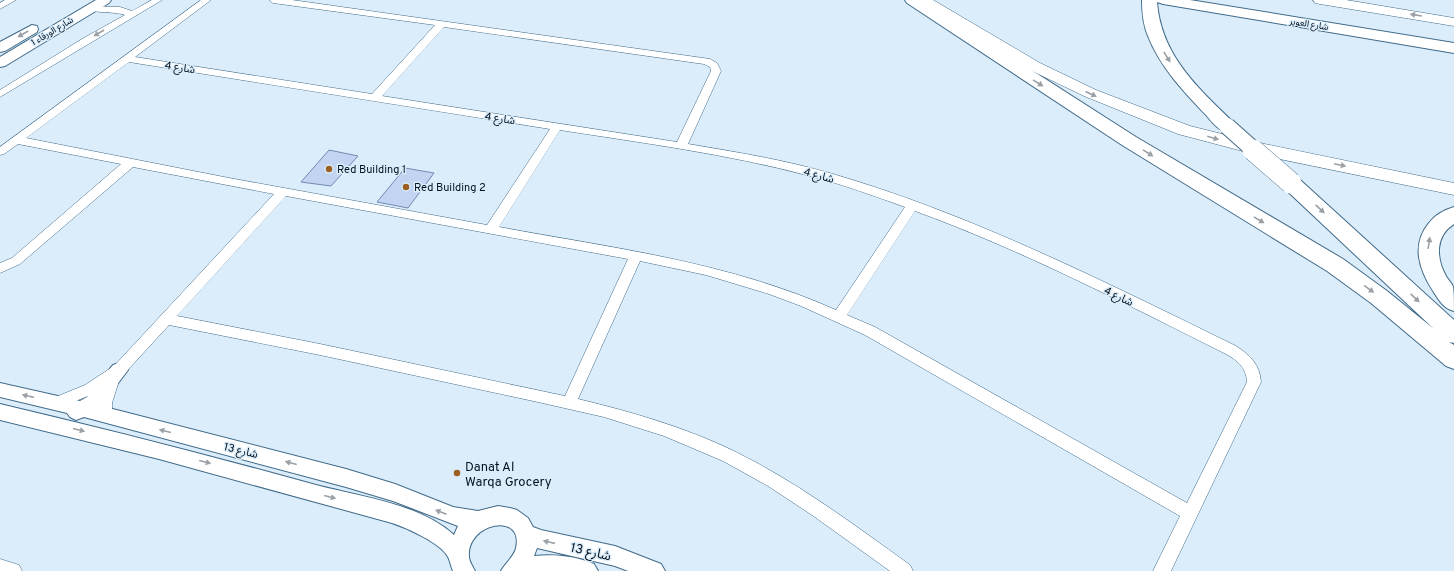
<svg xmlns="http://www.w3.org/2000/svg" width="1454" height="571" viewBox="0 0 1454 571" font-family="Overpass,'Noto Sans Arabic',sans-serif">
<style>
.building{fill:#c2d4f2;stroke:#7289b2}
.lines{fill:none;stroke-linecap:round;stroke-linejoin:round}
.minor-casing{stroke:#406a89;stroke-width:1}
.tertiary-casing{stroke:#406a89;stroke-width:2}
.secondary-casing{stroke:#406a89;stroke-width:2}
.primary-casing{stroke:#406a89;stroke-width:1}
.motorway-casing{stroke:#406a89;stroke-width:2}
.minor{fill:#fff;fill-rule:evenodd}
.tertiary{fill:#fff;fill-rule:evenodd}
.secondary{fill:#fff;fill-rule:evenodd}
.primary{fill:#fff;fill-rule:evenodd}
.motorway{fill:#fff;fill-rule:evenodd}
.motorway-bridge-far1-casing{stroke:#406a89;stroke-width:18;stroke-linecap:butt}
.motorway-bridge-casing{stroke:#406a89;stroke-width:22;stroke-linecap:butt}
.motorway-bridge-far1{stroke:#fff;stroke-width:16}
.motorway-bridge{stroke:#fff;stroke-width:21}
.oneway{fill:#9aa0a5}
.poi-dot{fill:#9b5f22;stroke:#dbedfb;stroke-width:1.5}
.labels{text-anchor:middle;stroke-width:3;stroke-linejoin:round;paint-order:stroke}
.far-street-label{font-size:9px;fill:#03111d;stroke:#dbedfb}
.street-label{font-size:11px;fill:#03111d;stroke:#dbedfb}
.poi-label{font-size:11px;fill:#03111d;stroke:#dbedfb;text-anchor:start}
.near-poi-label{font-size:13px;fill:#03111d;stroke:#dbedfb;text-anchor:start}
.near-street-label{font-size:13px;fill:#03111d;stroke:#dbedfb}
</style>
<rect width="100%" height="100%" fill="#dbedfb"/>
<g class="building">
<path d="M329,150l29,6 -27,30 -30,-4z"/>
<path d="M405,168l29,5 -26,35 -31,-6z"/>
</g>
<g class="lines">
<defs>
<g id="minor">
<path d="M5,0h11l-16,9v-6z"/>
<path d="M152,0h10l-162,97v-7l82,-51 43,-24c-10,-4 -32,-1 -38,-7l1,-2 32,1 12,4z"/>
<path d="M201,0h10l-76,57 237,37 63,-69 -162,-22 -4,-3h23l418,59 7,4 4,8 -33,73c48,8 97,16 145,30 140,41 272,108 403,172 14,9 24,19 25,36l-90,189h-18l27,-55 -315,-181 -64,-29 -32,-12 -63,-19 -66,-14 -62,138c54,13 106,28 156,52 63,31 119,73 176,114l3,6h-23l-78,-56 -44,-29 -45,-25 -59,-25 -60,-19 -66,-15 -218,-47 -151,-30 -45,49 -8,6 2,4 -6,19v12l-2,4 -5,2 -5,-2c-5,-10 -1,-20 2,-31l-7,5 -34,14 -5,2 -5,-2 -2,-4 2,-4 34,-14 29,-19 160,-172 -141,-27 -113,97 -20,9v-10l12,-5 109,-94 -103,-20 -14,10 -4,1v-8zM444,27l260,37 6,3 1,4 -34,71 -295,-46zM129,62l421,67 -63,96 -258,-47 -203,-40zM560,130c83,13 168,24 250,46 32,8 64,20 95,31l-69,103c-107,-48 -223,-62 -337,-83zM286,196l342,63 -63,137 -245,-52 -143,-28zM915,211c107,39 209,92 311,143 12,7 20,13 21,28l-60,121 -312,-176 -28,-12z"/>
<path d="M0,559l19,6 3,6h-22z"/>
</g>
<path id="tertiary" d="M119,363l6,2 3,5 -27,36 245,63 49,15 58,23 25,4 20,-5 12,2 7,2 11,8 5,9 8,3 74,16 46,18 4,7h-37l-13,-5 -78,-18 -3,8c21,-2 41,0 60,8l4,7h-97c4,-8 13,-14 15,-23 8,-37 -50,-25 -47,9 0,4 4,10 6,14h-22c-2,-4 -3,-11 -5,-14 -7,-14 -41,-29 -56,-34l-233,-64 -159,-39v-16c106,25 211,52 316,81 42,11 105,19 138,50l4,-9 -65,-25 -47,-14 -262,-70 -8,3 -6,-3 -3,-4 -67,-16v-14l80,18 7,-4 26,-32z"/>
<g id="secondary">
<path d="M96,0h15l-2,3 -104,63 -5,1v-10z"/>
<path d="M32,25l5,1 1,3 -1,3 -32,19 -5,1v-10z"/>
</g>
<g id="primary">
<path d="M916,0h17l107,63 56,27 94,36 60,15 204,42v12l-204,-42 -72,-19 -94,-38 -56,-27 -110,-66z"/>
<path d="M1313,0h33l108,18v8l-134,-22 -5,-1z"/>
</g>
<g id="motorway">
<path d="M905,0h17l214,137 207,122 44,32 47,38 -150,-141 -3,-5 3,-5 7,-1 7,1 156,142v23l-5,-1 5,3v24l-8,-3 -75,-63 -44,-32 -205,-126 -215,-142z"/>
<path d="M1142,0h48l264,43v10l-291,-49 -6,-2c4,53 40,85 76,120l3,4 -3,4c-4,1 -7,2 -12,0 -5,-3 -11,-10 -15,-15 -22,-23 -46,-48 -58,-79 -5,-12 -6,-24 -6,-36z"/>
<path d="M1454,207v17c-19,12 -18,34 -8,52 2,4 6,7 7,11 1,6 1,18 1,24 -11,-3 -15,-11 -21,-20 -14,-22 -22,-46 -4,-68 6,-8 15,-13 25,-16z"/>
</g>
</defs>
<use href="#minor" class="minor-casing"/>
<use href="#tertiary" class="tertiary-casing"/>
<use href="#secondary" class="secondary-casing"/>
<use href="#primary" class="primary-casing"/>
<use href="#motorway" class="motorway-casing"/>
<use href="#minor" class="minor"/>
<use href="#tertiary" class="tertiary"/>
<use href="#secondary" class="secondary"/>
<use href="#primary" class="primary"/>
<use href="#motorway" class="motorway"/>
<defs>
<path id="motorway-bridge-far1" d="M1227,126l28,25"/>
<path id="motorway-bridge" d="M1253,150l38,33"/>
</defs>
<use href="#motorway-bridge-far1" class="motorway-bridge-far1-casing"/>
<use href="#motorway-bridge" class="motorway-bridge-casing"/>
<use href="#motorway-bridge-far1" class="motorway-bridge-far1"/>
<use href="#motorway-bridge" class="motorway-bridge"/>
</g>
<defs><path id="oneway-solid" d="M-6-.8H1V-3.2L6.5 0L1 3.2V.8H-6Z"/></defs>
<g class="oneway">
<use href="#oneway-solid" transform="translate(1416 15) rotate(-171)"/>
<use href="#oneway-solid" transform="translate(99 33) rotate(150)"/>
<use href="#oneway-solid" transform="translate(23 34) rotate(150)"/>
<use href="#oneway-solid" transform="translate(1167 57) rotate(58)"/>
<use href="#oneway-solid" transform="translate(1038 83) rotate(32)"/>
<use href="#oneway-solid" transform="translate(1091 94) rotate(25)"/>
<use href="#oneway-solid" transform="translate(1213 138) rotate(16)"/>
<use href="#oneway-solid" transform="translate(1148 153) rotate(32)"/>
<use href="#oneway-solid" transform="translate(1340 165) rotate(12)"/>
<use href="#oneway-solid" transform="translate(1320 209) rotate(43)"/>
<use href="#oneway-solid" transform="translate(1259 220) rotate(31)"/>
<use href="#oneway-solid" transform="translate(1429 243) rotate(-81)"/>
<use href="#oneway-solid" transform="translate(1369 289) rotate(36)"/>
<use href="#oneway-solid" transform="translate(1415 298) rotate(43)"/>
<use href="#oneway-solid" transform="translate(28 396) rotate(-167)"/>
<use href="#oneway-solid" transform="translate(79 430) rotate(14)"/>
<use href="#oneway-solid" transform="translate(165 431) rotate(-166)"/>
<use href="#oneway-solid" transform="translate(205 462) rotate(14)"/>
<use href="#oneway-solid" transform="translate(291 463) rotate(-165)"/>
<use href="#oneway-solid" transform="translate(330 497) rotate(14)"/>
<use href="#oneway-solid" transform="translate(441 512) rotate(-159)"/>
<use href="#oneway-solid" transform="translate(549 542) rotate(-167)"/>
</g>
<g class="poi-dot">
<circle cx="329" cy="169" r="4"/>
<circle cx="406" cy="187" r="4"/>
<circle cx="457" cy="473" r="4"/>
</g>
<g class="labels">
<g class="far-street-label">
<text transform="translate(1309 24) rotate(9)" y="3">شارع العوير</text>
<text transform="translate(52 31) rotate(-31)" y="3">شارع الورقاء 1</text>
</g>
<g class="street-label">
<text transform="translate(180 67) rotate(9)" y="4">شارع 4</text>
<text transform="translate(500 118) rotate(9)" y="4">شارع 4</text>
<text transform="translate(819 175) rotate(15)" y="4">شارع 4</text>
<text transform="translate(1119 296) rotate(26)" y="4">شارع 4</text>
<text transform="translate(241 450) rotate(14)" y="4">شارع 13</text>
</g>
<g class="poi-label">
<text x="337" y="173">Red Building 1</text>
<text x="414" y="191">Red Building 2</text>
</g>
<g class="near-poi-label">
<text x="465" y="471">Danat Al<tspan x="465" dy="15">Warqa Grocery</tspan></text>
</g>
<g class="near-street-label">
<text transform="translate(591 551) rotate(13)" y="5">شارع 13</text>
</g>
</g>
</svg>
